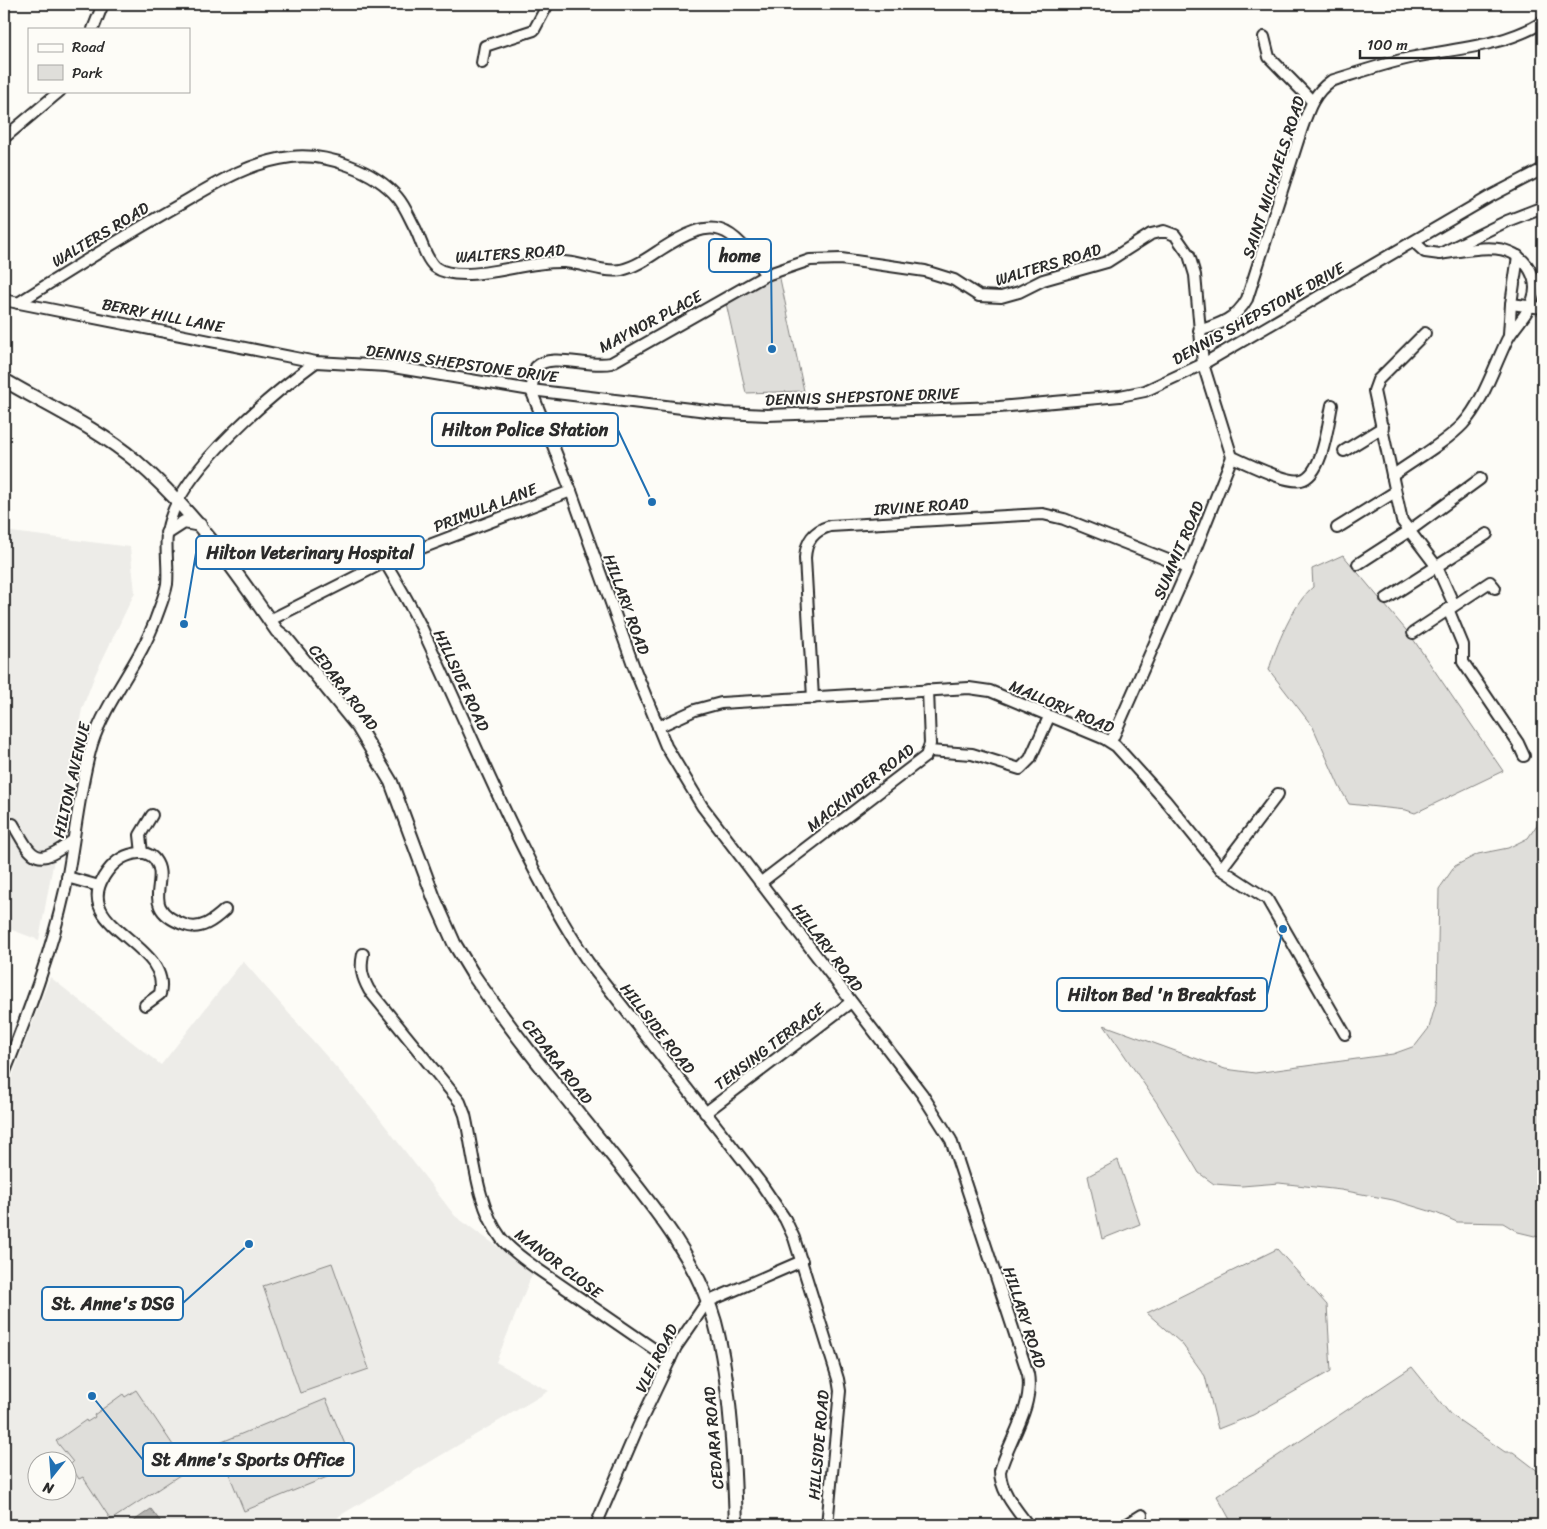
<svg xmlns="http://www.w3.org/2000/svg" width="1547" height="1529" viewBox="0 0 1547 1529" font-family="Sriracha,sans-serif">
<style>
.built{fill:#edece8;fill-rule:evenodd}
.green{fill:#dfdeda;stroke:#858482}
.water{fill:#b5b4b1;stroke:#7e7d7b}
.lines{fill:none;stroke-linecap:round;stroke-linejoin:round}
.minor-casing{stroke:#2b2b2b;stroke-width:14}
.major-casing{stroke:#2b2b2b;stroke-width:16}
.minor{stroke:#fdfcf7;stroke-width:10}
.major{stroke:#fdfcf7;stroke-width:12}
.labels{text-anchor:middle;stroke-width:4;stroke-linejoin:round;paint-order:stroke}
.street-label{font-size:16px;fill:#2b2b2b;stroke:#fdfcf7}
.leader{fill:none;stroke:#1f6fb2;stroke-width:2}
.callout-dot{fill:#1f6fb2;stroke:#fdfcf7;stroke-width:2}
.callout{fill:#fdfcf7;stroke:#1f6fb2;stroke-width:2}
.callout-label{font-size:18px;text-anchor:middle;font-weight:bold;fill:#2b2b2b}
</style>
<rect width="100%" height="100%" fill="#fdfcf7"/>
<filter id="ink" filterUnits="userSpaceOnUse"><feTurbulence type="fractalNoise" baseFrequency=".02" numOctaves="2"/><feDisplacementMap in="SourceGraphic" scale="10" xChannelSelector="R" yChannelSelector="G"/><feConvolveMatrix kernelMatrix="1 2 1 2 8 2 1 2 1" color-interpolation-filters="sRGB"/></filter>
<g filter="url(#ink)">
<g class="built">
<path d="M4,531l126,16 5,45 -40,83 -13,34 -43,231 -35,-13z"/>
<path d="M243,961l127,145 85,110 78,56 -37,90 53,29 -210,125 -6,9h-329v-427l46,-121 111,88zM38,1462h30v30h-30z"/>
</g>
<g class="green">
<path d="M779,274l25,117 -58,2 -20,-90z"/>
<path d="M1343,555l68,81 92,135 -88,42 -9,-3 -57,-6 -10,-18 -26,-59 -44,-57c6,-23 26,-69 44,-83l-1,-18z"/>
<path d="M1543,816v422l-25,-6 -15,-9 -46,-1 -21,-9 -43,-13 -52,-10 -62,-7 -37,3 -28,-2 -15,-11 -42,-70 -53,-78 121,44 30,4 138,-19 22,-8 14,-18 8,-29 2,-110 16,-23 23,-12 30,-6 20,-10z"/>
<path d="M1118,1160l22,64 -38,15 -14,-63z"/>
<path d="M1277,1249l50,56 4,66 -78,44 -35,14 -13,-53 -23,-32 -35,-31z"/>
<path d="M332,1263l37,106 -69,24 -37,-107z"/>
<path d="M1412,1367l38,47 55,38h8l30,23v50h-310l-16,-29z"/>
<path d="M136,1390l53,79 -78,51 -28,-43 -4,2 -9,-14 3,-3 -17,-21 30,-21 1,2 8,-5 -1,-2 29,-21 2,3z"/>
<path d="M326,1399l28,67 -110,45 -27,-67z"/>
</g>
<path class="water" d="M151,1509l12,16h-35z"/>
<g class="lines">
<defs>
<g id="minor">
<path d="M93,29l10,-25"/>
<path d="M1264,37l5,20 43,44"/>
<path d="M482,63l3,-17 49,-16 14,-26"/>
<path d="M4,138l56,-47"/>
<path d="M1414,242l11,10 15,2 67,-33 36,-14"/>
<path d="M4,300l312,62 71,4 144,24 193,23 43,2 232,-8 121,-11 25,-5 58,-27 288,-168 52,-27"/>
<path d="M18,303c54,-34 106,-67 161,-98 36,-21 70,-43 112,-48 35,-4 84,13 107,41 7,8 12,21 17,30 6,12 10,30 20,39 8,6 20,7 30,7 33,0 65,-13 99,-12 19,1 39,11 57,8 14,-3 27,-12 39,-20 56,-36 69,-26 106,25"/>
<path d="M1511,304l32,4"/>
<path d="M1199,331c21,-7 37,-12 48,-32l55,-171c7,-20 12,-35 29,-47 26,-8 52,-17 79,-23 45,-10 93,-11 133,-36"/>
<path d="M1425,333l-47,47 -4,11 28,130 35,46 17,38"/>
<path d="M1509,334l2,-30 7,-48"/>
<path d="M1344,451l39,-24"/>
<path d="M1232,457c15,6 55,27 69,23 22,-5 27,-57 31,-75"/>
<path d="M1392,476c22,-16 53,-33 71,-52 20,-22 31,-57 44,-84 7,-14 22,-26 26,-41 4,-11 2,-20 -3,-29 -19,-33 -60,-20 -90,-16"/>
<path d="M1337,528l58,-36"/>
<path d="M385,562c14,24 29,48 40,73 52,110 96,226 163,327l172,220 25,37 9,19 44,141 2,12 -13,134"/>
<path d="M1358,564l51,-33 71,-52"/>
<path d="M1386,599l101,-65"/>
<path d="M1448,609l15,36v17l55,81 6,13"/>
<path d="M270,620l115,-58 186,-71"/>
<path d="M1413,633l77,-51 5,6"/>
<path d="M813,698l-8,-140c1,-17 8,-27 25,-32l213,-12 21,5 124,49"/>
<path d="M658,727l37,-17 26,-7 248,-15 21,3 115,48 11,7 49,54 56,69 46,30 78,135"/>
<path d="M928,751l44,3 48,15 10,-10 19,-42"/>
<path d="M13,824c20,35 23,44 59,17"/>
<path d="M142,853l-2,-18 12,-20"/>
<path d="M1221,869l57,-75"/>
<path d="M67,877l32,9"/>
<path d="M760,883l166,-127 4,-12 -2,-54"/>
<path d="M363,954c-3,15 -1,23 6,36l91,112 5,13c9,39 11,89 36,123 9,12 23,21 35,30l134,92"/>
<path d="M145,1005l15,-11c13,-52 -94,-67 -53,-122 8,-11 18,-18 32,-19 5,-1 13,2 16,7 16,21 -18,48 30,65 16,6 29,-5 40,-15"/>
<path d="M4,1074c24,-60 47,-121 61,-184 10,-48 13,-98 27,-146 15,-46 48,-81 64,-126 4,-11 9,-23 11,-34 2,-21 -4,-43 3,-64 16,-54 101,-125 146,-158"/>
<path d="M705,1113l146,-111"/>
<path d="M596,1525l42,-98 38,-80 31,-45 95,-41"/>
<path d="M1028,1525c-12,-16 -28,-34 -28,-54 9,-31 34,-64 28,-97l-77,-234 -29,-46 -220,-288 -36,-60 -31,-76 -64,-179 -40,-101 5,-23c15,-15 53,1 75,-4l155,-88 44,-15 31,-1 84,12 29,9 25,16 22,1 18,-5 24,-12 64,-18 44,-28 13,-3 11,4 14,20 6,20 8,89 29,93 -44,111 -77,174"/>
<path d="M1126,1525l16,-10"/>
</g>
<g id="major">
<path d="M4,380c44,26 93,48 132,81 57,49 99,109 141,170l9,7 72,89 33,55 43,116 20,45 20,33c41,60 88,117 134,174 42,53 88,106 107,172 16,61 19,140 21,203"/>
<path d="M167,533l17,-11 16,3"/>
</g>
</defs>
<use href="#minor" class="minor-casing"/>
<use href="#major" class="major-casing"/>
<use href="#minor" class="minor"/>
<use href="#major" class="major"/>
</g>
</g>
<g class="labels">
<g class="street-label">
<text transform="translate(1273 177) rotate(-72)" y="6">SAINT MICHAELS ROAD</text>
<text transform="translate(100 234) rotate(-31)" y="6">WALTERS ROAD</text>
<text transform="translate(510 253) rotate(-4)" y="6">WALTERS ROAD</text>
<text transform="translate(1048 264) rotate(-17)" y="6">WALTERS ROAD</text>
<text transform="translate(1258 313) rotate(-29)" y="6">DENNIS SHEPSTONE DRIVE</text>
<text transform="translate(163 315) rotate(11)" y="6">BERRY HILL LANE</text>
<text transform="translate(650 321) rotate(-28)" y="6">MAYNOR PLACE</text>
<text transform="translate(462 363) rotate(8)" y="6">DENNIS SHEPSTONE DRIVE</text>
<text transform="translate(862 396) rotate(-2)" y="6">DENNIS SHEPSTONE DRIVE</text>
<text transform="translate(921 506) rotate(-4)" y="6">IRVINE ROAD</text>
<text transform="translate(485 507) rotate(-21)" y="6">PRIMULA LANE</text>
<text transform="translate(1178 550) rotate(-67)" y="6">SUMMIT ROAD</text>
<text transform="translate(627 604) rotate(70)" y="6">HILLARY ROAD</text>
<text transform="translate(462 680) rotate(65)" y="6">HILLSIDE ROAD</text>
<text transform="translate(344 687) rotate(53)" y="6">CEDARA ROAD</text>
<text transform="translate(1062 706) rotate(23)" y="6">MALLORY ROAD</text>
<text transform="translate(71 780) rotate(-77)" y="6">HILTON AVENUE</text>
<text transform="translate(860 787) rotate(-38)" y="6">MACKINDER ROAD</text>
<text transform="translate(828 947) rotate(53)" y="6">HILLARY ROAD</text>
<text transform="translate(658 1028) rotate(52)" y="6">HILLSIDE ROAD</text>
<text transform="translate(769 1046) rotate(-37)" y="6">TENSING TERRACE</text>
<text transform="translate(558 1061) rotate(52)" y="6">CEDARA ROAD</text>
<text transform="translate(559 1263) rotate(37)" y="6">MANOR CLOSE</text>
<text transform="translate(1025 1317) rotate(72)" y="6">HILLARY ROAD</text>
<text transform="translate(656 1358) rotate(-63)" y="6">VLEI ROAD</text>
<text transform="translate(713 1438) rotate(-95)" y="6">CEDARA ROAD</text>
<text transform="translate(818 1445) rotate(-85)" y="6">HILLSIDE ROAD</text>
</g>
</g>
<path class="leader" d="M772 349L771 256M652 502L618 430M184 624L196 553M1283 929L1267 995M249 1244L183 1303M92 1396L143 1460"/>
<g class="callout-dot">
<circle cx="772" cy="349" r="5"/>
<circle cx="652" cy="502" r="5"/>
<circle cx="184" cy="624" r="5"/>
<circle cx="1283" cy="929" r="5"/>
<circle cx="249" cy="1244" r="5"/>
<circle cx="92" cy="1396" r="5"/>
</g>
<g class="callout">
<rect x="709" y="239" width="62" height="33" rx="5"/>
<rect x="432" y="413" width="186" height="33" rx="5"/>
<rect x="196" y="536" width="228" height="33" rx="5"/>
<rect x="1057" y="978" width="210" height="33" rx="5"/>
<rect x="42" y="1287" width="141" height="33" rx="5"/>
<rect x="143" y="1443" width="211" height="33" rx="5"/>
</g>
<g class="callout-label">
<text x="740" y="262">home</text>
<text x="525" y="436">Hilton Police Station</text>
<text x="310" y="559">Hilton Veterinary Hospital</text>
<text x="1162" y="1001">Hilton Bed 'n Breakfast</text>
<text x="113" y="1310">St. Anne's DSG</text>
<text x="248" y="1466">St Anne's Sports Office</text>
</g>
<rect width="1547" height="1529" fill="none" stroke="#fdfcf7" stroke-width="20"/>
<rect x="10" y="10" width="1527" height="1509" fill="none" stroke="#2b2b2b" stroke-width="2" filter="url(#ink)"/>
<rect x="28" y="28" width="162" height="65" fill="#fdfcf7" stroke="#a9a8a5"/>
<rect x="38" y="44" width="25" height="8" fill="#fdfcf7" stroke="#a9a8a5"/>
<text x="72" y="52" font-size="15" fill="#2b2b2b">Road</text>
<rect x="38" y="65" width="25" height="15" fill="#dfdeda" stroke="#a9a8a5"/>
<text x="72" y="78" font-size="15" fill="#2b2b2b">Park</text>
<g transform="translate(52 1476) rotate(197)"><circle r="24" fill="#fdfcf7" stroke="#a9a8a5"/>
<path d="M0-4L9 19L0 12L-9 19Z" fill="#1f6fb2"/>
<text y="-8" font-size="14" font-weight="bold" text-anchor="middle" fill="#2b2b2b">N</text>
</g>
<path d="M1360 50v8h119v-8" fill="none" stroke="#2b2b2b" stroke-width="2.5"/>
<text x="1367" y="50" font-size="15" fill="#2b2b2b" stroke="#fdfcf7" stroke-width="4" paint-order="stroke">100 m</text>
</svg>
